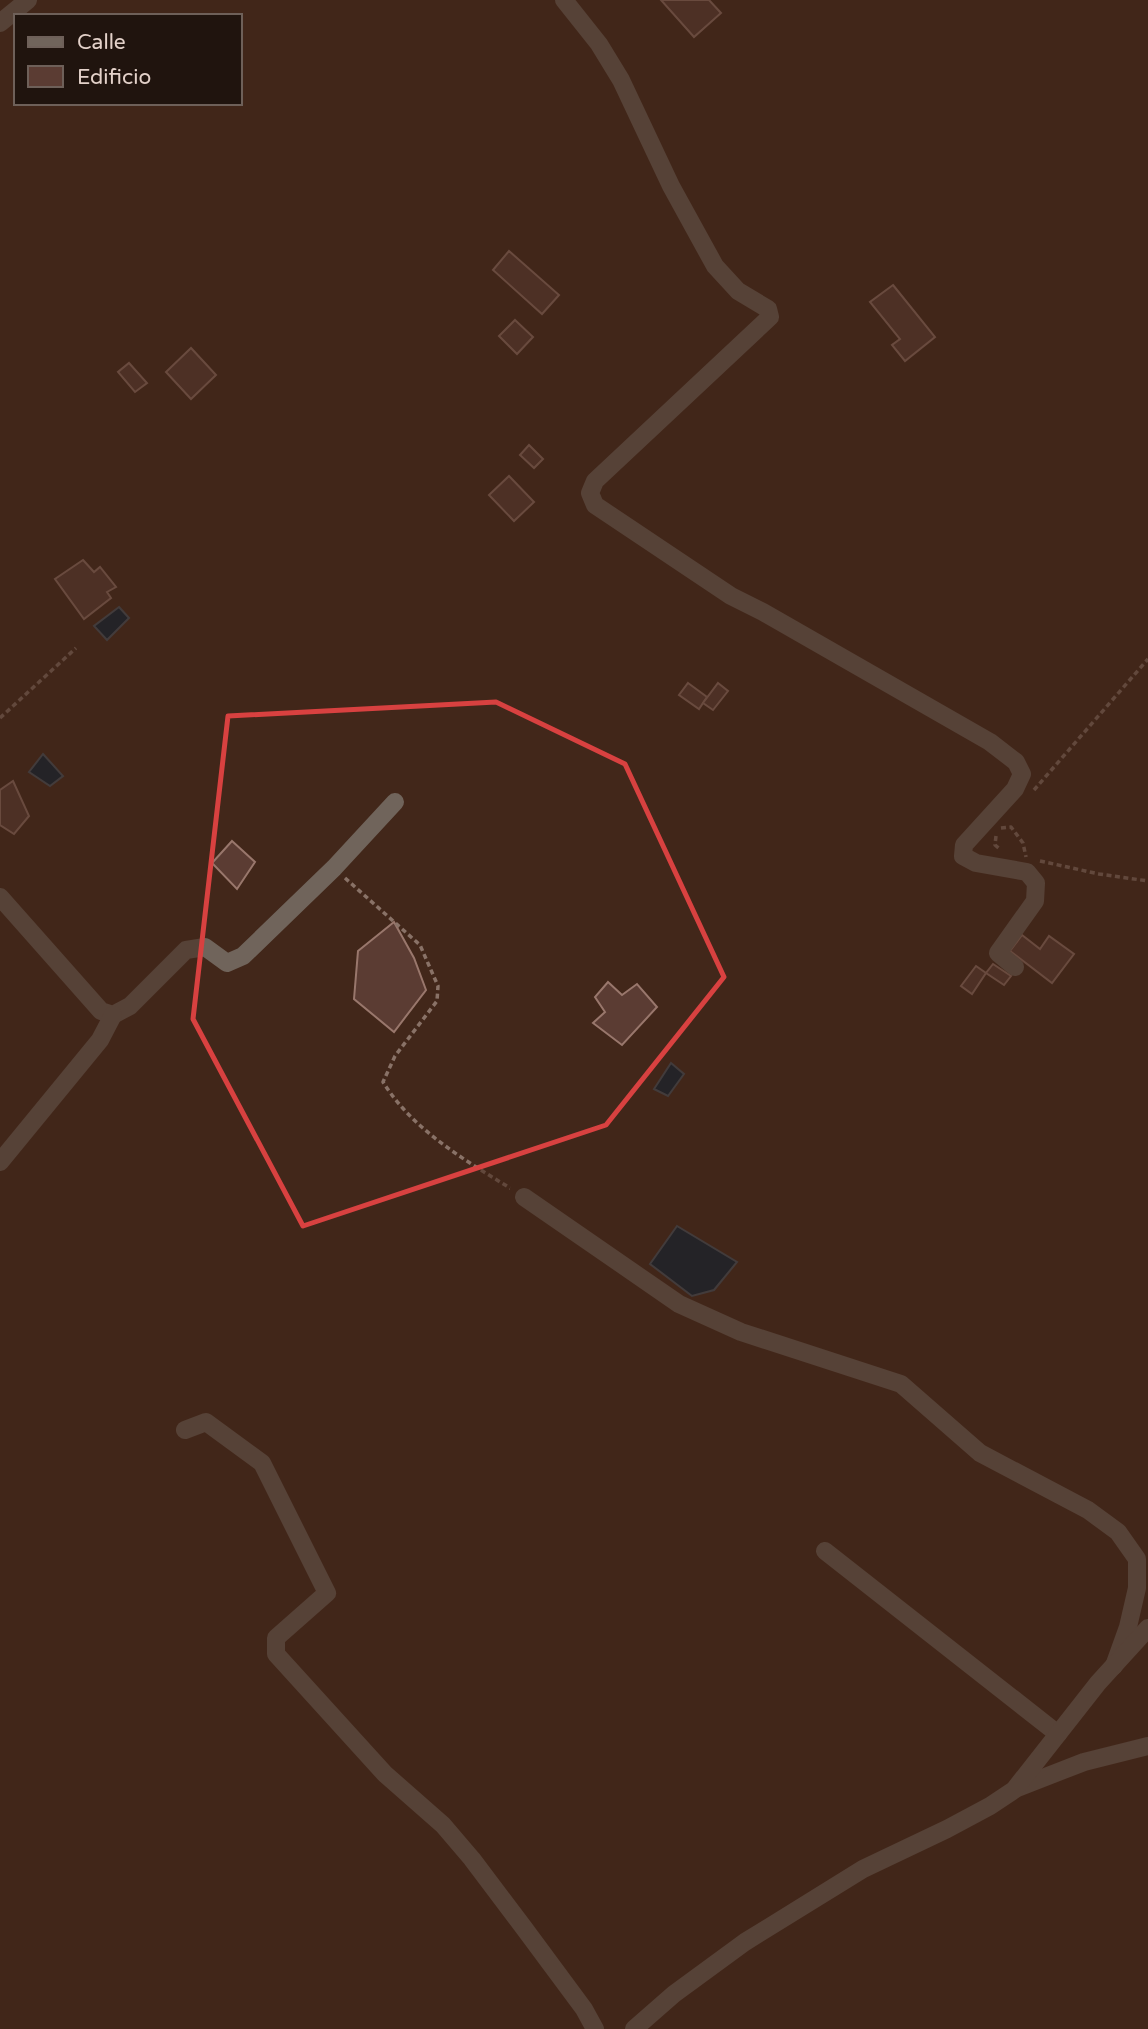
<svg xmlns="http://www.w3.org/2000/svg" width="1148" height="2029" viewBox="0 0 1148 2029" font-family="'Varela Round',sans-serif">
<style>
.water{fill:#002038;stroke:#445564;stroke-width:2}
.building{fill:#5b3c33;stroke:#99776c;stroke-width:2}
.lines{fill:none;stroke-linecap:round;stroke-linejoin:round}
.path{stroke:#897267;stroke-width:3.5;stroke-dasharray:5 3.5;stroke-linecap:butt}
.minor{stroke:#70645b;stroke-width:18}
.marked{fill:none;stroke:#d84140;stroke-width:5;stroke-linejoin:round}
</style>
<rect width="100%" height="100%" fill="#42271a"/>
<g class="water">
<path d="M119,607l10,11 -22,22 -13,-14z"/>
<path d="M43,754l20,22 -13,10 -21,-14z"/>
<path d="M671,1063l13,11 -16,22 -14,-7z"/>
<path d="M677,1226l60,36 -23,28 -22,6 -42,-32z"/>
</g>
<g class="building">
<path d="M661,0h48l12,13 -27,24z"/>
<path d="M509,251l50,44 -17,19 -49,-44z"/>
<path d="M893,285l42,52 -30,24 -13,-16 8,-6 -30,-37z"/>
<path d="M515,320l18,17 -16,17 -18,-18z"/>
<path d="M191,348l25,27 -25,24 -25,-27z"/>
<path d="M129,363l18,20 -12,9 -17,-20z"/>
<path d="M529,445l14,14 -9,9 -14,-13z"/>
<path d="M509,476l25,26 -20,19 -25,-26z"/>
<path d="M83,560l11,12 6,-5 16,20 -9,5 4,6 -27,21 -29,-40z"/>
<path d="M688,683l19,14 -8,12 -20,-14z"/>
<path d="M718,683l10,8 -15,19 -10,-7z"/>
<path d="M13,781l16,35 -15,18 -14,-9v-35z"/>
<path d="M232,841l23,21 -18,27 -25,-26z"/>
<path d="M394,922l20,36 12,32 -32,42 -40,-33 4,-48z"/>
<path d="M1022,935l18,14 9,-13 25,18 -22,29 -42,-32z"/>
<path d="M993,964l18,12 -7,9 -18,-12z"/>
<path d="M976,966l10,7 -14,21 -11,-8z"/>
<path d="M608,982l14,13 15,-11 20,23 -35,38 -29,-22 12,-11 -10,-15z"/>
</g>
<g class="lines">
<g class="path">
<path d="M0,718l76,-70"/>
<path d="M1034,790l114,-131"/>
<path d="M1001,828l10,-1 12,16 3,14"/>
<path d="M996,836l-1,9 6,5"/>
<path d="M1040,861l59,13 49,7"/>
<path d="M345,878l75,67 18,41 -1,15 -42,55 -12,26c30,48 80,77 127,106"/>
</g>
<g class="minor">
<path d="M564,0l35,44 22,36 50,106 44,80 23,25 30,18 2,8 -175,164 -5,12 5,12 136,91 32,16 227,130 26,20 6,12 -7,15 -51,56 -1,11 13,7 51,9 9,11 -1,18 -37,52 17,14"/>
<path d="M0,23l28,-23"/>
<path d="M0,897l101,114 12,4 17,-9 56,-56 19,-3 22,16 16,-7 91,-88 61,-66"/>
<path d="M0,1162l100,-122 13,-25"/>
<path d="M524,1197l155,107 62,28 160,52 79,69 108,57 30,22 19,27v29l-9,39 -14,39"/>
<path d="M185,1430l21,-8 56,41 65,130 -51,45v16l109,120 58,51 29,34 52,69 60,81 11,20"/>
<path d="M825,1551l233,183"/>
<path d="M1017,1788l67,-26 64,-16"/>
<path d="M634,2029l40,-35 71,-52 118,-73 84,-40 43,-23 24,-16 84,-107 50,-55"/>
</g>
</g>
<path d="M0 0H1148V2029H0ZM496,702l129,62 99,213 -118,148 -303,101 -110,-207 35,-303z" fill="#42271a" fill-opacity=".55" fill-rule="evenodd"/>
<path class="marked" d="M496,702l129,62 99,213 -118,148 -303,101 -110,-207 35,-303z"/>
<rect x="14" y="14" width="228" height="91" fill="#20140e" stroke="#6e6059" stroke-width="2"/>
<rect x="28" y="37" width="35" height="10" fill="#70645b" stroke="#6e6059" stroke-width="2"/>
<text x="77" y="49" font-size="21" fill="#e3d1c9">Calle</text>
<rect x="28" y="66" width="35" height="21" fill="#5b3c33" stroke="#6e6059" stroke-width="2"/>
<text x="77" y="84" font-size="21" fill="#e3d1c9">Edificio</text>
</svg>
